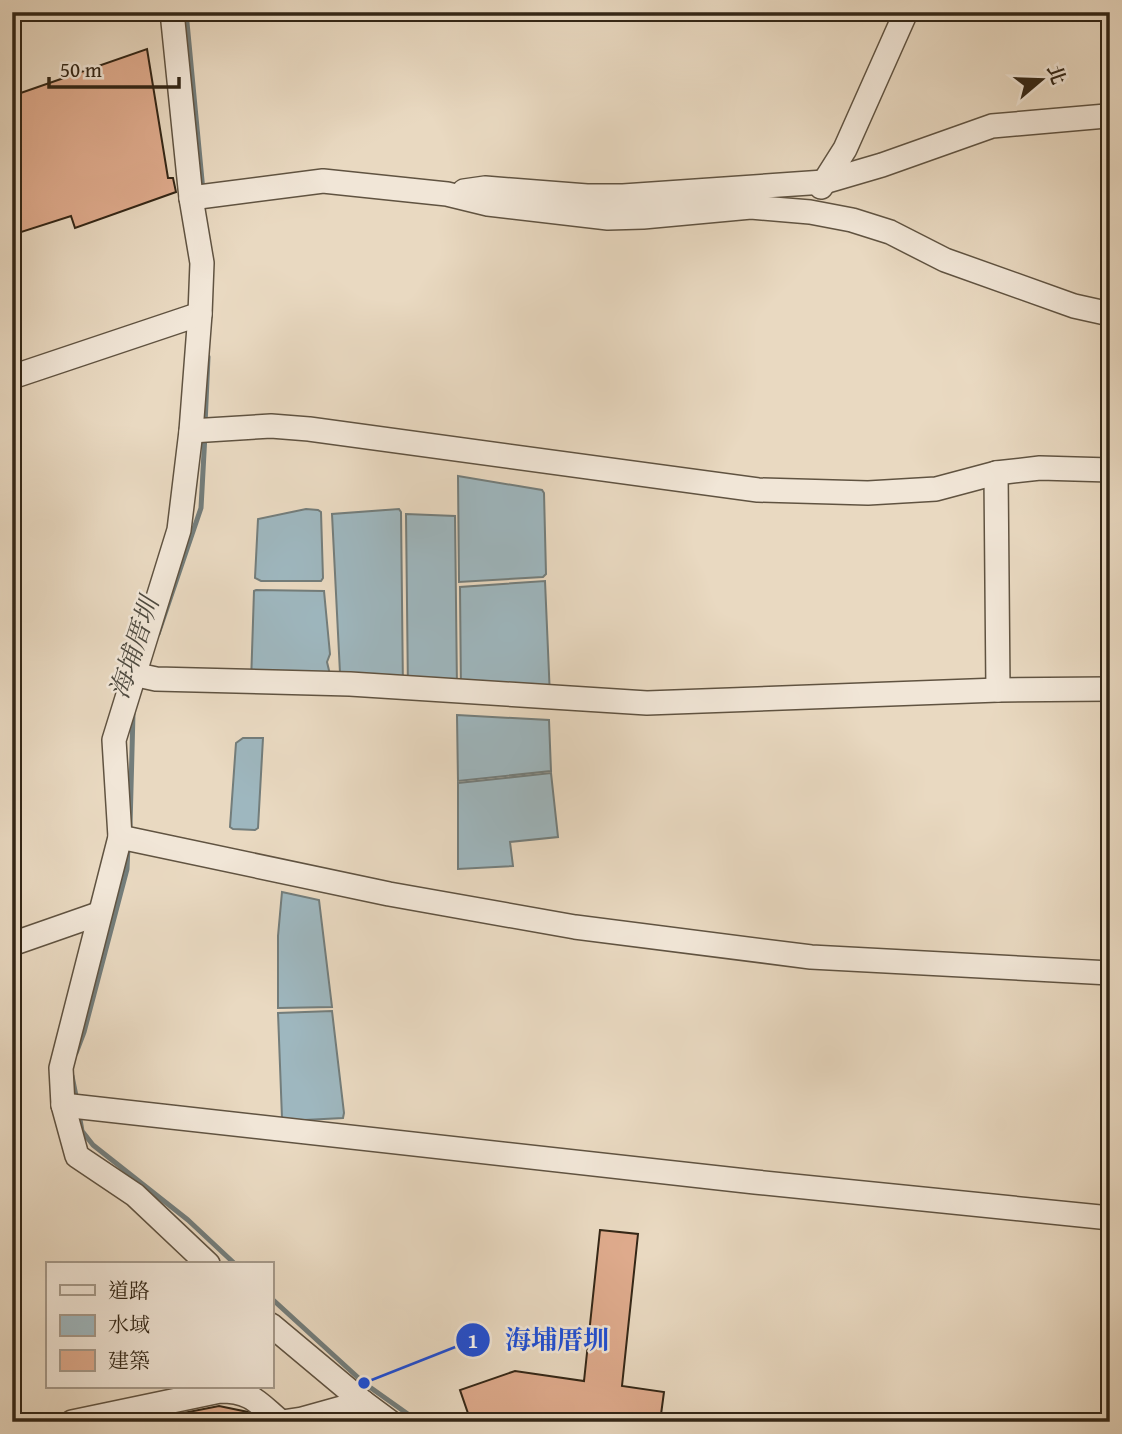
<svg xmlns="http://www.w3.org/2000/svg" width="1122" height="1434" viewBox="0 0 1122 1434" font-family="'Gentium Book Plus','Noto Serif TC',serif">
<style>
.water{fill:#9eb7bf;stroke:#737d7b;stroke-width:2}
.lines{fill:none;stroke-linecap:round;stroke-linejoin:round}
.stream{stroke:#737d7b;stroke-width:5}
.building{fill:#dfab8d;stroke:#332616;stroke-width:2}
.minor-casing{stroke:#605341;stroke-width:26}
.minor{stroke:#f1e6d7;stroke-width:23}
.labels{text-anchor:middle;stroke-width:5;stroke-linejoin:round;paint-order:stroke}
.water-label{font-size:26px;font-style:italic;fill:#4e4a40;stroke:#f1e6d7}
.leader{fill:none;stroke:#1d4ed8;stroke-width:2.5}
.callout-dot{fill:#1d4ed8;stroke:#f1e6d7;stroke-width:2.5}
.mark-label{font-size:21px;text-anchor:middle;font-weight:bold;fill:#fff}
.callout-label{font-size:26px;text-anchor:middle;font-weight:bold;fill:#1d4ed8;stroke:#f1e6d7;stroke-width:5;stroke-linejoin:round;paint-order:stroke}
</style>
<rect width="100%" height="100%" fill="#e9d9c1"/>
<filter id="stains"><feTurbulence type="fractalNoise" baseFrequency=".00286" numOctaves="4"/><feColorMatrix values="0 0 0 0 .2 0 0 0 0 .09 0 0 0 0 .02 0 0 0 .5 -.17"/></filter>
<radialGradient id="worn" r=".72"><stop offset=".6" stop-color="#630" stop-opacity="0"/><stop offset="1" stop-color="#630" stop-opacity=".3"/></radialGradient>
<g class="water">
<path d="M458,476l84,14 2,3 2,81 -3,3 -84,5z"/>
<path d="M306,509l12,1 3,2 2,66 -2,3h-60l-6,-3 3,-59z"/>
<path d="M399,509l2,3 2,179 -63,-18 -8,-159z"/>
<path d="M406,514l49,2 2,173 -49,3z"/>
<path d="M545,581l5,116 -89,-4 -1,-106z"/>
<path d="M256,590l68,1 6,63 -3,8 6,25 -82,-4 3,-92z"/>
<path d="M457,715l92,5 2,51 -93,10z"/>
<path d="M243,738h20l-5,90 -3,2 -22,-1 -3,-2 6,-84z"/>
<path d="M551,773l7,64 -48,5 3,24 -55,3v-86z"/>
<path d="M282,892l37,8 13,107 -54,1v-72z"/>
<path d="M332,1011l12,102 -1,5 -58,3 -3,-3 -4,-105z"/>
</g>
<g class="lines">
<g class="stream">
<path d="M186,12l17,179"/>
<path d="M205,425l3,-68"/>
<path d="M158,634l43,-126 4,-74"/>
<path d="M130,826l3,-113"/>
<path d="M76,1053l8,-21 43,-163 1,-23"/>
<path d="M72,1076l5,25"/>
<path d="M79,1114l3,17 11,14 95,75 47,44"/>
<path d="M271,1298l93,85 55,39"/>
</g>
</g>
<g class="building">
<path d="M147,49l21,129h5l3,14 -101,36 -4,-12 -59,19v-139z"/>
<path d="M600,1230l38,4 -16,152 42,6 -4,30h-189l-11,-32 55,-19 69,10z"/>
<path d="M219,1406l29,6 11,10h-86v-7z"/>
</g>
<g class="lines">
<defs>
<g id="minor">
<path d="M172,12l19,186 11,65 -2,51 -9,117 -12,99 -65,210 6,97 -59,231 2,37 14,51 58,39 73,69"/>
<path d="M821,187l24,-38 61,-137"/>
<path d="M464,191l21,-3 102,8h36l201,-14 58,-17 110,-39 114,-10"/>
<path d="M191,198l132,-17 124,13 41,10 120,14 35,-1 108,-10 59,5 42,8 38,12 55,28 129,46 36,8"/>
<path d="M12,377l188,-63"/>
<path d="M191,431l80,-5 38,3 449,61 110,3 68,-4 60,-16 44,-5 70,2"/>
<path d="M996,473l2,217"/>
<path d="M133,674l23,5 194,5 297,19 351,-13 112,-1"/>
<path d="M120,837l269,57 186,33 236,30 299,16"/>
<path d="M12,944l86,-30"/>
<path d="M63,1105l692,77 355,36"/>
<path d="M271,1325l92,77 27,20"/>
<path d="M72,1422l148,-31c32,0 38,12 61,31"/>
<path d="M282,1422l20,-3 61,-17"/>
</g>
</defs>
<use href="#minor" class="minor-casing"/>
<use href="#minor" class="minor"/>
</g>
<g class="labels">
<g class="water-label">
<text transform="translate(134 648) rotate(-72)" y="9">海埔厝圳</text>
</g>
</g>
<path class="leader" d="M364 1383L473 1340"/>
<g class="callout-dot">
<circle cx="364" cy="1383" r="7"/>
<circle cx="473" cy="1340" r="18"/>
</g>
<g class="mark-label">
<text x="473" y="1348">1</text>
</g>
<g class="callout-label">
<text x="557" y="1349">海埔厝圳</text>
</g>
<rect width="1122" height="1434" fill="none" stroke="#e9d9c1" stroke-width="42"/>
<rect x="14" y="14" width="1094" height="1406" fill="none" stroke="#332616" stroke-width="3.5"/>
<rect x="21" y="21" width="1080" height="1392" fill="none" stroke="#332616" stroke-width="2"/>
<rect x="46" y="1262" width="228" height="126" fill="#f1e6d7" stroke="#a5998a" stroke-width="2"/>
<rect x="60" y="1285" width="35" height="10" fill="#f1e6d7" stroke="#a5998a" stroke-width="2"/>
<text x="108" y="1298" font-size="21" fill="#332616">道路</text>
<rect x="60" y="1315" width="35" height="21" fill="#9eb7bf" stroke="#a5998a" stroke-width="2"/>
<text x="108" y="1332" font-size="21" fill="#332616">水域</text>
<rect x="60" y="1350" width="35" height="21" fill="#dfab8d" stroke="#a5998a" stroke-width="2"/>
<text x="108" y="1368" font-size="21" fill="#332616">建築</text>
<g transform="translate(1041 80) rotate(71)" stroke="#f1e6d7" stroke-width="5" paint-order="stroke">
<path d="M0-5L12 26L0 18L-12 26Z" fill="#332616"/>
<text y="-10" font-size="19" font-weight="bold" text-anchor="middle" fill="#332616">北</text>
</g>
<path d="M49 77v10h130v-10" fill="none" stroke="#332616" stroke-width="3.5"/>
<text x="60" y="77" font-size="21" fill="#332616" stroke="#f1e6d7" stroke-width="5" paint-order="stroke">50 m</text>
<rect width="100%" height="100%" filter="url(#stains)"/>
<rect width="100%" height="100%" fill="url(#worn)"/>
</svg>
